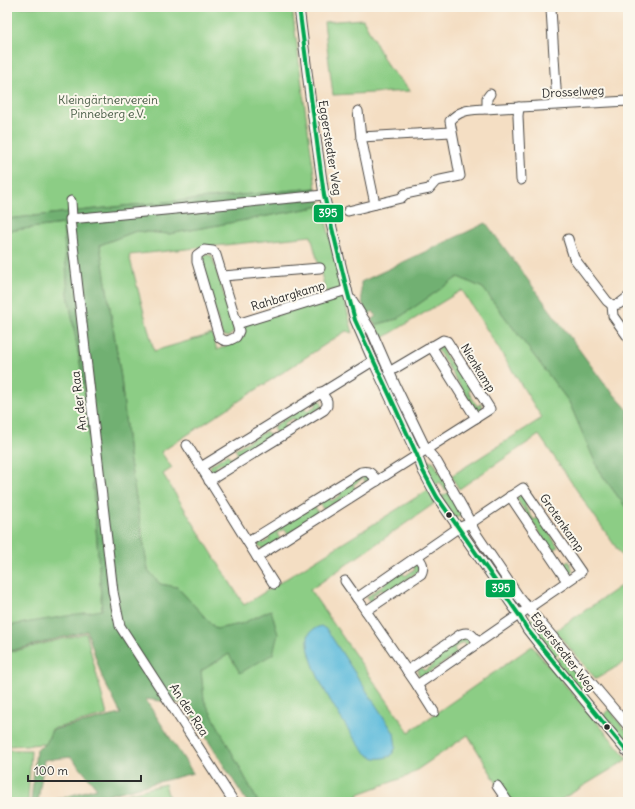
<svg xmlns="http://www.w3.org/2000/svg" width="635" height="809" viewBox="0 0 635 809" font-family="Delius,sans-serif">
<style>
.green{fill:#8ccd85;stroke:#5c7c58}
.forest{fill:#71b072;stroke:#4e6e4e}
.water{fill:#5ebcdc;stroke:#447484}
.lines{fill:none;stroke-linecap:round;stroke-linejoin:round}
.minor-casing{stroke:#494642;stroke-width:11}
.minor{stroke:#fff;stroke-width:9}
.bus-1-casing{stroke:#fbf7ec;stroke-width:7}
.bus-1{stroke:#00a651;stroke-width:4}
.bus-dot{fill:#2b2b2b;stroke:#fbf7ec;stroke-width:1.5}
.labels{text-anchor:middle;stroke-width:4;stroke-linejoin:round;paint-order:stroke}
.street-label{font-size:12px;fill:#2b2b2b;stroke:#fbf7ec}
.park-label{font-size:12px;fill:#485c46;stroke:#fbf7ec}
.line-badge{stroke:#fbf7ec;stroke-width:1.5}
.badge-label{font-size:11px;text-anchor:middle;font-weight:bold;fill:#fff}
</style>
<rect width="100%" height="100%" fill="#fbf7ec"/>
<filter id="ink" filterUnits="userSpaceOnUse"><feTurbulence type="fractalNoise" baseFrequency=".025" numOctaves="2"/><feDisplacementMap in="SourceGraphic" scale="8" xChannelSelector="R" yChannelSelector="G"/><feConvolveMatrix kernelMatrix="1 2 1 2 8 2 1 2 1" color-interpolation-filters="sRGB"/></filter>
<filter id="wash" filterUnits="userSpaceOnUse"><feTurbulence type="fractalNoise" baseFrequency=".012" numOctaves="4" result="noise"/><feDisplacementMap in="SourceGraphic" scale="16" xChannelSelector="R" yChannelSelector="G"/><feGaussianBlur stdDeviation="0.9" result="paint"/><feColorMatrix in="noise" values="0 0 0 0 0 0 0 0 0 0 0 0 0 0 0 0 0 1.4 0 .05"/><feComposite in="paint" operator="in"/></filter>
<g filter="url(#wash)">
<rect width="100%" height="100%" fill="#f4dec3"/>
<g class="green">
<path d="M7,7h285l11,86 13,95 -193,18 -116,13z"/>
<path d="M363,19l25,48 23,24 -78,4 -9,-73z"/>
<path d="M322,206l20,78 -2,5 -14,3 -15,-56 -182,19 25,96 58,-17 5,16 27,-13 -1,-10 3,-3 97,-29 10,38 -7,-2 -185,121 11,16 -9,6 81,131 184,-115 7,13 -125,87 99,142 123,-86 96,113 -71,43h-49l-40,-67 -60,41 -47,17 -3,2 1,7h-101l-54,-102 -3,-29 28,-17 11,19 31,-63 -30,14 -25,5 -39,-42 -17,-3 -12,-14 -19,-114 -8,-79 -21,-132 36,-14 33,3z"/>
<path d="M63,224l5,70 19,109 15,208 -95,15v-395z"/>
<path d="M206,254l6,2 22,72v4l-6,5 -6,-2 -22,-76z"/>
<path d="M458,277l25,11 86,114 30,69 29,39v55l-89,-130 -80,54 -8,-13 91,-58 -80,-128 -79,48 -8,-13 22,-6z"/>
<path d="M442,345h2l2,2 -4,3 10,15 4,-2 16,25 -4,3 9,15 5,-3v6l-6,2 -39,-62z"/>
<path d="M317,399l4,2 2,5 -27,18 -3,-6 -10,6 3,6 -8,4 -3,-2 -2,-5 30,-21 4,5 10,-6 -3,-4z"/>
<path d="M266,431l4,4v3l-45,30 -3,-5 -7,4 2,4h-5l-2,-5 17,-12 4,5 7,-5 -3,-5z"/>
<path d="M429,461h4l16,27 -4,2 -5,-8 -6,4 -10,-19z"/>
<path d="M365,474l4,4 -3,5 -3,-5 -10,7 4,6 -33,18 -2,-1 -2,-6 8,-6 3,5 10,-6 -3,-6z"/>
<path d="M452,491l10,23 -7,4 -15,-21z"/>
<path d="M522,494l7,8 -4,4 9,14 5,-3 19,30 -4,3 10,14 5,-3 4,10 -3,3h-3l-51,-76 4,-3z"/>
<path d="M314,506l4,6v2l-30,20 -4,-5 -7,4 3,6 -17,10 -5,-4 2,-5 3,4 7,-5 -3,-5z"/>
<path d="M414,564l5,2v5l-34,23 -3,-5 -10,7 3,4 -4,1h-2l-2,-4 34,-26 4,5 10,-7 -3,-4z"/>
<path d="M628,581v79l-32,19 -41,-48z"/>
<path d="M533,618l29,33 -10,8 -25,-36z"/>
<path d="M86,633l21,82 -55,14 -6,15 -39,2v-93z"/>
<path d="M463,636l5,3 1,4 -3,3 -3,-4 -9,6 3,6 -35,23 -4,-3v-4l3,-3 3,4 9,-6 -3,-6z"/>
<path d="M564,654l25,32 -3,3 -6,2 -26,-29z"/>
<path d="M608,710h3l4,7 13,16v11l-18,-23h-5l-2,-5z"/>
<path d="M7,750h24l-3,52h-21z"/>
<path d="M165,784l5,18h-74z"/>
</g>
<g class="forest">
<path d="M316,188l6,18 -153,28 -33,-3 -36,14 21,133 8,78 19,114 12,14 17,3 39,42 25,-5 30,-14 7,24 -5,20 -33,19 -11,-19 -28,17 3,29 54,102h-11l-62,-98 -40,-5 48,74 -112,29h-34l50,-14 -26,-31 -27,3 -6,42h-7l5,-52 10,-6 6,-14 69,-16 -19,-37 -15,-46 -80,21v-26l95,-16 -15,-207 -19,-109 -5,-70 -56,7v-12l116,-13z"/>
<path d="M486,223l117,159 25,28v100l-29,-39 -30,-69 -86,-114 -25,-11 -61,42 -22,6 -4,-5 5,-4 -3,-5 -5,4c-7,-11 -7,-20 -7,-33z"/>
</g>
<path class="water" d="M321,626l6,4 67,103 2,14 -5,9c-7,2 -14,4 -21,0 -10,-4 -41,-57 -47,-69 -6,-12 -17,-36 -15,-50 1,-6 7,-9 13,-11z"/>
</g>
<g filter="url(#ink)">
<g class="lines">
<defs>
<g id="minor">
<path d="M299,7l11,89 14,99 23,95 8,30 18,41 44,94 6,16 14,26 82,118 8,14 25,32 76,92"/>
<path d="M553,7l-2,2 6,95"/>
<path d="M519,107l-1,9 3,64"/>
<path d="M487,109v-11l3,-4"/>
<path d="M358,111l3,26 14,67"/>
<path d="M361,137l90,-5"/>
<path d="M71,201l1,17"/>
<path d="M348,211l53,-13 4,-4 24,-5 7,-8 24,-5 -10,-55c10,-12 21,-11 35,-12l143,-8"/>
<path d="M568,239l6,19 33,43 5,4 7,-1 9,-7"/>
<path d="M204,250l9,1 3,4 21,69 2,7 -3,6c-7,4 -11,6 -17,0l-22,-75v-7z"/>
<path d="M223,276l97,-8"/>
<path d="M352,300l20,32 24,55 30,62 11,13 27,48 11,22 44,65 109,129"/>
<path d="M612,305l1,11 15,21"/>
<path d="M237,324l110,-34"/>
<path d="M431,346l45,72"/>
<path d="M373,361l-172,106 56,90 233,-148 -43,-68 -4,-1 -54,32"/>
<path d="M187,445l14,22"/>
<path d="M209,481l115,-71 3,-4v-5l-6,-9"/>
<path d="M523,488l58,84 -164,113 -60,-87 101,-70 13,-5z"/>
<path d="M510,496l57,85"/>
<path d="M248,542l113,-70c9,-2 11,2 16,9"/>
<path d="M257,557l17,27"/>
<path d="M345,581l12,17"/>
<path d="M366,611l55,-37c4,-8 1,-12 -4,-18"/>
<path d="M407,671l54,-37c9,-3 12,1 17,9"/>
<path d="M417,685l17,27"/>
<path d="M497,786l11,16"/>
<path d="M234,802l-114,-176 -7,-34 -43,-373 254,-24"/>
</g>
</defs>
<use href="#minor" class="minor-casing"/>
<use href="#minor" class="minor"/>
<defs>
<path id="bus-1" d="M299,7l25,188 23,95 8,30 62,135 6,16 14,26 82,118 8,14 101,124"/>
</defs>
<use href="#bus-1" class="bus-1-casing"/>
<use href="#bus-1" class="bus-1"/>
</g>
</g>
<g class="bus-dot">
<circle cx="449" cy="515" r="3.5"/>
<circle cx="607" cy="727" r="3.5"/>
</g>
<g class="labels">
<g class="street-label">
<text transform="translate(573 92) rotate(-3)" y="4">Drosselweg</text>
<text transform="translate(330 148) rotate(81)" y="4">Eggerstedter Weg</text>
<text transform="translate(288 296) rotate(-17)" y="4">Rahbargkamp</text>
<text transform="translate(478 368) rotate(58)" y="4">Nienkamp</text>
<text transform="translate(79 401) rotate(-97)" y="4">An der Raa</text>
<text transform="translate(562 523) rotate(55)" y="4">Grotenkamp</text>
<text transform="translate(563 652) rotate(52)" y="4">Eggerstedter Weg</text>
<text transform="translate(189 710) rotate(57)" y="4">An der Raa</text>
</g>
<g class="park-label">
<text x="108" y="104">Kleingärtnerverein<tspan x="108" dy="14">Pinneberg e.V.</tspan></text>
</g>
</g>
<g class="line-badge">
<rect x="313" y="204" width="31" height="19" rx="4" fill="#00a651"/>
<rect x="485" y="579" width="31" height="19" rx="4" fill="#00a651"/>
</g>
<g class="badge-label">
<text x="328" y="217">395</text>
<text x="501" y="592">395</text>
</g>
<rect width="635" height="809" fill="none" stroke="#fbf7ec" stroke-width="24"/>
<path d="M28 775v6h113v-6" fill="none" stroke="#2b2b2b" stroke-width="2"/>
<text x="34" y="775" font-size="12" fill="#2b2b2b" stroke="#fbf7ec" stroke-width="3" paint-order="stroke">100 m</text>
</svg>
